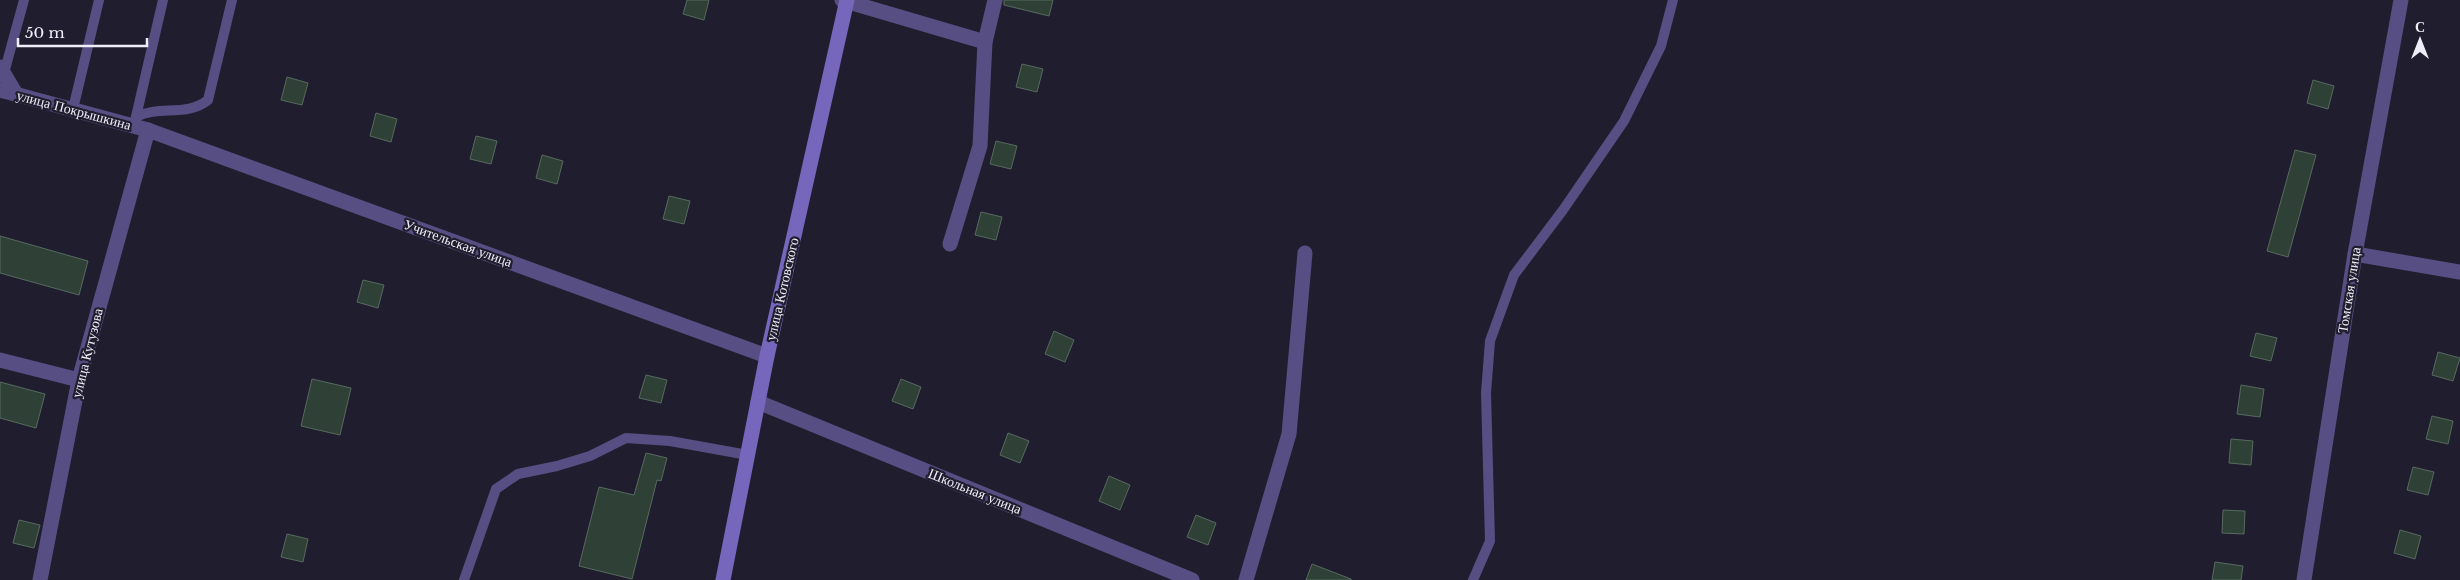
<svg xmlns="http://www.w3.org/2000/svg" width="2460" height="580" viewBox="0 0 2460 580" font-family="'Libre Baskerville',serif">
<style>
.building{fill:#2f4137;stroke:#576a5f}
.lines{fill:none;stroke-linecap:round;stroke-linejoin:round}
.lane{stroke:#574e83;stroke-width:10}
.street{stroke:#574e83;stroke-width:15}
.secondary{stroke:#7667bc;stroke-width:15}
.labels{text-anchor:middle;stroke-width:4.5;stroke-linejoin:round;paint-order:stroke}
.street-label{font-size:14px;fill:#eeedf8;stroke:#201e2e}
</style>
<rect width="100%" height="100%" fill="#201e2e"/>
<g class="building">
<path d="M687,0h22l-5,20 -21,-6z"/>
<path d="M1004,0h49l-4,16 -45,-11z"/>
<path d="M1022,64l21,5 -6,23 -21,-5z"/>
<path d="M287,77l21,6 -6,22 -21,-5z"/>
<path d="M2313,80l21,6 -6,23 -21,-6z"/>
<path d="M376,113l21,6 -6,23 -21,-6z"/>
<path d="M476,136l21,5 -6,23 -21,-5z"/>
<path d="M996,141l21,5 -6,23 -21,-5z"/>
<path d="M2295,150l21,5 -28,102 -21,-6z"/>
<path d="M542,155l21,6 -6,23 -21,-6z"/>
<path d="M669,196l21,5 -6,23 -21,-5z"/>
<path d="M981,212l21,5 -6,23 -21,-5z"/>
<path d="M0,236l88,25 -9,34 -79,-22z"/>
<path d="M363,280l21,5 -6,23 -21,-6z"/>
<path d="M1054,331l20,9 -9,22 -20,-8z"/>
<path d="M2256,333l21,5 -6,23 -21,-5z"/>
<path d="M2438,352l22,6 -7,23 -21,-6z"/>
<path d="M646,375l21,5 -6,23 -22,-5z"/>
<path d="M312,379l39,9 -11,47 -39,-9z"/>
<path d="M901,379l20,8 -8,22 -21,-8z"/>
<path d="M0,382l45,12 -9,34 -36,-10z"/>
<path d="M2241,385l23,4 -4,28 -23,-3z"/>
<path d="M2432,416l21,5 -5,23 -22,-5z"/>
<path d="M1008,433l21,8 -9,22 -20,-8z"/>
<path d="M2231,439l22,2 -2,24 -22,-2z"/>
<path d="M646,453l21,5 -6,23 -4,-1 -25,99 -53,-13 20,-79 35,8z"/>
<path d="M2413,467l21,5 -6,23 -21,-5z"/>
<path d="M1109,476l21,9 -10,25 -21,-9z"/>
<path d="M2223,510l22,1 -1,23 -22,-1z"/>
<path d="M1196,515l20,8 -8,22 -21,-8z"/>
<path d="M19,520l21,5 -6,23 -21,-5z"/>
<path d="M2400,530l21,6 -6,23 -21,-6z"/>
<path d="M287,534l21,5 -5,23 -22,-5z"/>
<path d="M2215,562l28,4 -2,14h-29z"/>
<path d="M1312,564l39,15v1h-45z"/>
</g>
<g class="lines">
<g class="lane">
<path d="M4,73l20,-73"/>
<path d="M73,109l26,-109"/>
<path d="M136,117c23,-12 51,0 72,-17l24,-100"/>
<path d="M135,121l28,-121"/>
<path d="M464,580l32,-91 22,-15 39,-8 33,-10 36,-18 44,3 78,14"/>
<path d="M1473,580l17,-39 -4,-148 4,-52 24,-66 49,-65 61,-89 37,-75 12,-46"/>
</g>
<g class="street">
<path d="M842,0l143,42"/>
<path d="M0,67l16,27"/>
<path d="M0,90l148,40 619,226"/>
<path d="M950,244l30,-98 5,-104 10,-42"/>
<path d="M2355,254l105,18"/>
<path d="M0,360l79,20"/>
<path d="M758,402l434,178"/>
<path d="M40,580l39,-200 69,-250"/>
<path d="M1246,580l43,-146 16,-181"/>
<path d="M2304,580l51,-326 46,-254"/>
</g>
<path class="secondary" d="M723,580l44,-224 80,-356"/>
</g>
<g class="labels">
<g class="street-label">
<text transform="translate(74 110) rotate(15)" y="5">улица Покрышкина</text>
<text transform="translate(458 243) rotate(20)" y="5">Учительская улица</text>
<text transform="translate(782 289) rotate(-77)" y="5">улица Котовского</text>
<text transform="translate(2349 290) rotate(-81)" y="5">Томская улица</text>
<text transform="translate(87 353) rotate(-76)" y="5">улица Кутузова</text>
<text transform="translate(975 491) rotate(22)" y="5">Школьная улица</text>
</g>
</g>
<g transform="translate(2420 40)" stroke="#201e2e" stroke-width="4" paint-order="stroke">
<path d="M0-4L9 19L0 12L-9 19Z" fill="#eeedf8"/>
<text y="-8" font-size="14" font-weight="bold" text-anchor="middle" fill="#eeedf8">С</text>
</g>
<path d="M18 38v8h129v-8" fill="none" stroke="#eeedf8" stroke-width="2.5"/>
<text x="25" y="38" font-size="15" fill="#eeedf8" stroke="#201e2e" stroke-width="4" paint-order="stroke">50 m</text>
</svg>
